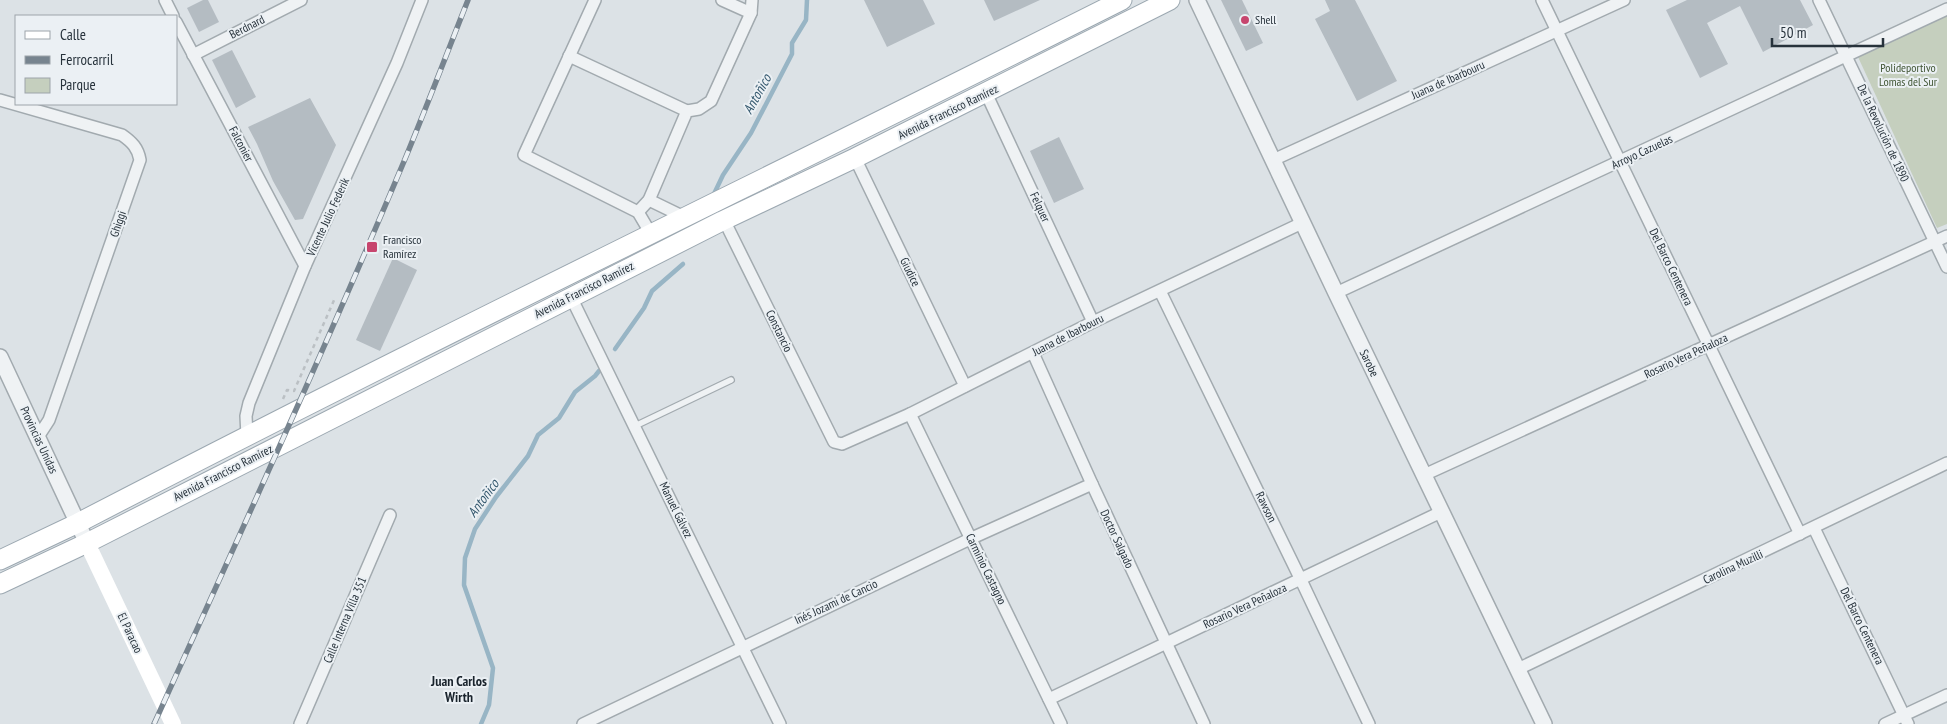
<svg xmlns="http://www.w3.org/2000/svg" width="1947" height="724" viewBox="0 0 1947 724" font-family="'PT Sans Narrow',sans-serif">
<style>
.green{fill:#c5cfbe}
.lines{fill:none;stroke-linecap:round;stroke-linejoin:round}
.stream{stroke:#98b5c5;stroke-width:4.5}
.building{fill:#b4bcc2}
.service-casing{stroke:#a2aaaf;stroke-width:8}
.minor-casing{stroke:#a2aaaf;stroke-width:14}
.tertiary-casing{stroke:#a2aaaf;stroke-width:18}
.primary-casing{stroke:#9ca8b1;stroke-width:21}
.path{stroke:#bbc0c4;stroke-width:2.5;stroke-dasharray:4 4;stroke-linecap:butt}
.service{stroke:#eff2f4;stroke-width:5.5}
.minor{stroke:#eff2f4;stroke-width:11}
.tertiary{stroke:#eff2f4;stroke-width:15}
.secondary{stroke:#fff;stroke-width:16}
.primary{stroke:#fff;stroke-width:19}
.rail-casing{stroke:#77848f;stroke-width:5.5}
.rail{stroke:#ebf0f4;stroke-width:4;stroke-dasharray:11;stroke-linecap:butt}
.poi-dot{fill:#c7456e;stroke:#ebf0f4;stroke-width:2}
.labels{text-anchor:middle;stroke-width:4;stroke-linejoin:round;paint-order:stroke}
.poi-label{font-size:12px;fill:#27323b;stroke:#ebf0f4;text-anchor:start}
.street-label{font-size:12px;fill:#27323b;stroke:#ebf0f4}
.park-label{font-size:12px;fill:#415635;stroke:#ebf0f4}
.water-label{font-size:14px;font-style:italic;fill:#33576d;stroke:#ebf0f4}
.neighbourhood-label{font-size:14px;font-weight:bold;fill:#19232c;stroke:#ebf0f4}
</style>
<rect width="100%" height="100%" fill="#dce2e6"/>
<path class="green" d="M1947,14v210l-10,4 -79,-171z"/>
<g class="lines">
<g class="stream">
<path d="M713,196l10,-21 28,-42 41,-79v-11l14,-23 1,-20"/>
<path d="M615,349l29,-41 8,-17 31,-27"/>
<path d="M481,724l8,-19 4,-37 -29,-83 1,-27 10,-29 21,-32 32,-41 10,-21 21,-17 16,-26 20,-16 4,-5"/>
</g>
</g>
<g class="building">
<path d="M203,0h5l11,22 -20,10 -12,-24z"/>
<path d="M864,0h59l12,24 -48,23z"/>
<path d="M984,0h56l-46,21z"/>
<path d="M1221,0h21l21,43 -17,8z"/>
<path d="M1325,0h30l42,81 -40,20 -42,-82 15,-8z"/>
<path d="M1687,0h113l13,25 -50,27 -23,-46 -33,17 21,41 -28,14 -34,-68z"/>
<path d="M232,50l24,47 -20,11 -24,-48z"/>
<path d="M310,98l26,47 -33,74 -8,1 -22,-39 -16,-37 -9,-17z"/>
<path d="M1059,137l25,52 -30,14 -24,-52z"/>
<path d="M393,258l24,12 -37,81 -24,-11z"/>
</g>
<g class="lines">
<defs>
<path id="service" d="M635,426l96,-46"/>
<g id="minor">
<path d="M165,0l8,16"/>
<path d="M595,0l-71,155 114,57 13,22"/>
<path d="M722,0l29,13"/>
<path d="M1542,0l258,534"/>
<path d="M1819,0l128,267"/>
<path d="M176,22l129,244"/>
<path d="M193,55l108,-55"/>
<path d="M569,56l118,55"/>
<path d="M986,93l107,229"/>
<path d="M0,100l122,35c10,7 16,13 18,25l-91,260 -11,17"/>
<path d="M855,158l110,228"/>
<path d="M1273,160l351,-160"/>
<path d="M649,200l37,18"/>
<path d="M638,212l11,-12 38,-89 12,-2 12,-8 40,-88 1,-13"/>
<path d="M724,220l110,222 8,2 68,-30 183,-92 209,-99"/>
<path d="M1160,291l141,289 68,144"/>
<path d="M1336,293l611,-284"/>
<path d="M571,297l209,427"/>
<path d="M1033,353l59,131 112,240"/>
<path d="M910,414l151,310"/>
<path d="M247,436l-1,-20 3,-13 56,-137 92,-203 25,-63"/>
<path d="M1424,475l523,-239"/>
<path d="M1814,528l94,196"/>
<path d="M1518,669l429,-206"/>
<path d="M1049,699l392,-187"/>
<path d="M300,724l90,-209"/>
<path d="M583,724l389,-186 120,-54"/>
<path d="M1885,724l62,-29"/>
</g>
<g id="tertiary">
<path d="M1197,0l139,293 208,431"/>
<path d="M0,357l87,186"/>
</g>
<g id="primary">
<path d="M0,560l78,-37c346,-180 696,-348 1044,-523"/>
<path d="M0,584l87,-41 635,-322 133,-63 315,-158"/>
</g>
</defs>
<use href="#service" class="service-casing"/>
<use href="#minor" class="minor-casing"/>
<use href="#tertiary" class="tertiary-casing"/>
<use href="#primary" class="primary-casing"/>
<path class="path" d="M283,399l4,-9 7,1 41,-93"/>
<use href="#service" class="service"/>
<use href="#minor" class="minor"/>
<use href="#tertiary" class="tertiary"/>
<path class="secondary" d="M87,543l86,181"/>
<use href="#primary" class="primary"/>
<defs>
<path id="rail" d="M154,724c85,-188 171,-375 251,-565 22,-53 42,-106 63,-159"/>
</defs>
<use href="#rail" class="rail-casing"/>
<use href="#rail" class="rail"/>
</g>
<g class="poi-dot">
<circle cx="1245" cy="20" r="5"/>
<rect x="366" y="241" width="12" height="12" rx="2.5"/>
</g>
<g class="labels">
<g class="poi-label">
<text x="1255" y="24">Shell</text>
<text x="383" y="244">Francisco<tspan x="383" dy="14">Ramírez</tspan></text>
</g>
<g class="street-label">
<text transform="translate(247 27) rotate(-27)" y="4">Berdnard</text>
<text transform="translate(1448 80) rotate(-24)" y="4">Juana de Ibarbouru</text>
<text transform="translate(948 112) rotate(-26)" y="4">Avenida Francisco Ramírez</text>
<text transform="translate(1883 133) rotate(65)" y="4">De la Revolución de 1890</text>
<text transform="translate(241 144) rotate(62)" y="4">Falconier</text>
<text transform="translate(1642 152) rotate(-25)" y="4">Arroyo Cazuelas</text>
<text transform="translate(1040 207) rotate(65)" y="4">Felquer</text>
<text transform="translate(328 217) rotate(-65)" y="4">Vicente Julio Federik</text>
<text transform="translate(118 224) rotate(-71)" y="4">Ghiggi</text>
<text transform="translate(1671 267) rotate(64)" y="4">Del Barco Centenera</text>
<text transform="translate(910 272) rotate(64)" y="4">Giudice</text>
<text transform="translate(584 290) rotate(-27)" y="4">Avenida Francisco Ramírez</text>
<text transform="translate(779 331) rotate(64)" y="4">Constancio</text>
<text transform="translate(1068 335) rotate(-27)" y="4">Juana de Ibarbouru</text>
<text transform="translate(1686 356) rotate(-25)" y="4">Rosario Vera Peñaloza</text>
<text transform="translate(1369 363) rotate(64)" y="4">Sarobe</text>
<text transform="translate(39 440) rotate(65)" y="4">Provincias Unidas</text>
<text transform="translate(223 473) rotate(-27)" y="4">Avenida Francisco Ramírez</text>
<text transform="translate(1266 507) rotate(64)" y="4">Rawson</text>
<text transform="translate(676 510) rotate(64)" y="4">Manuel Gálvez</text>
<text transform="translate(1117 539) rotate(65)" y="4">Doctor Salgado</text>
<text transform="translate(1733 567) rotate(-25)" y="4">Carolina Muzilli</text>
<text transform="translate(986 569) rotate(64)" y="4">Carminio Castagno</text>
<text transform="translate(836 602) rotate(-25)" y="4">Inés Jozami de Cancio</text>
<text transform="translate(1245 606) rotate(-25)" y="4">Rosario Vera Peñaloza</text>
<text transform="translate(345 620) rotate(-67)" y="4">Calle Interna Villa 351</text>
<text transform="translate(1862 626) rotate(64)" y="4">Del Barco Centenera</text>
<text transform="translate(130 633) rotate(65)" y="4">El Paracao</text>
</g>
<g class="park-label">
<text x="1908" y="72">Polideportivo<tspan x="1908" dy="14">Lomas del Sur</tspan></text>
</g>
<g class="water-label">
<text transform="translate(757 94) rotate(-61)" y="5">Antoñico</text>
<text transform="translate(483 498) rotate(-54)" y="5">Antoñico</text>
</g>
<g class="neighbourhood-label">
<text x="459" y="686">Juan Carlos<tspan x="459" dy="16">Wirth</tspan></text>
</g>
</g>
<rect x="15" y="15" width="162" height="90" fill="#ebf0f4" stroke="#9da4aa"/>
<rect x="25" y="31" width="25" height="8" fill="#ffffff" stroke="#9da4aa"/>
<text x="60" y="40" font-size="15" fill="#27323b">Calle</text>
<rect x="25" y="56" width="25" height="8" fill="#77848f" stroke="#9da4aa"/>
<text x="60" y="65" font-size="15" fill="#27323b">Ferrocarril</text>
<rect x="25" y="78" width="25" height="15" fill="#c5cfbe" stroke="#9da4aa"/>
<text x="60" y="90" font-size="15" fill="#27323b">Parque</text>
<path d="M1772 38v8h111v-8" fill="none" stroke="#27323b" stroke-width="2.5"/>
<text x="1780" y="38" font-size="15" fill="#27323b" stroke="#ebf0f4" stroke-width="4" paint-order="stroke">50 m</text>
</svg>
